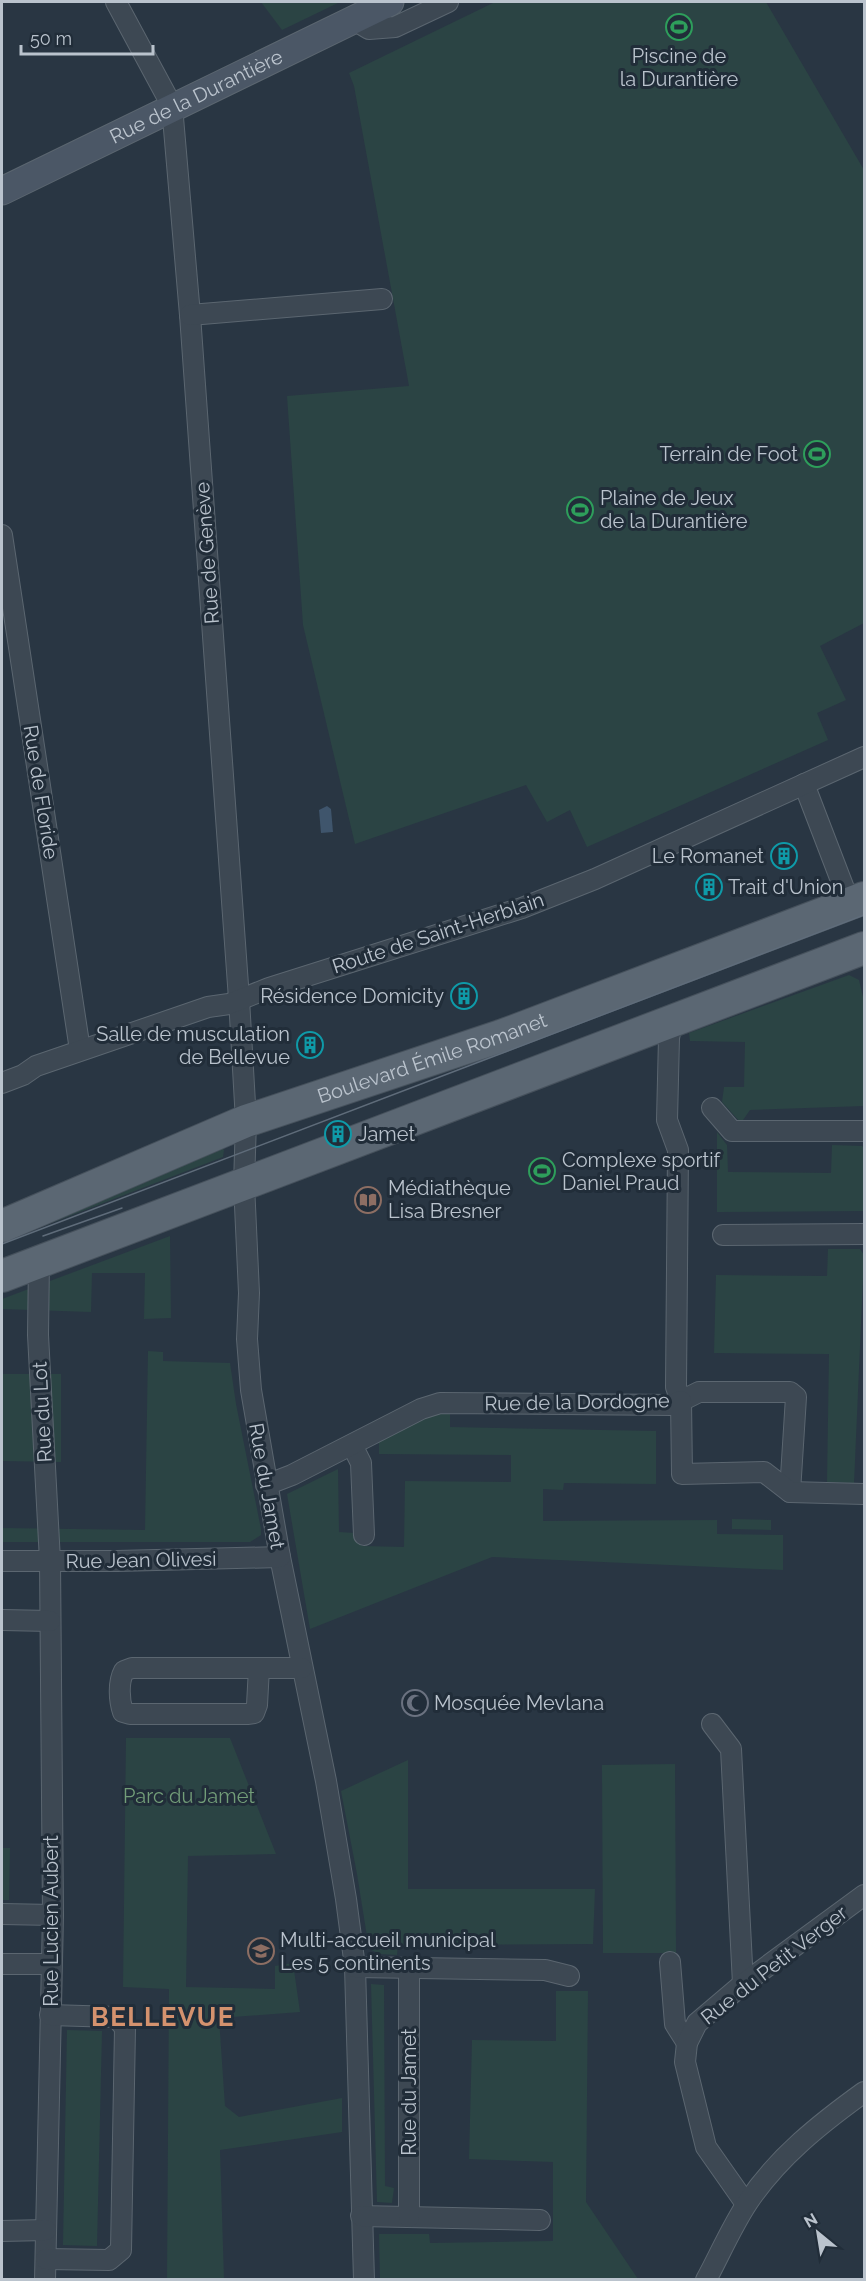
<svg xmlns="http://www.w3.org/2000/svg" width="866" height="2281" viewBox="0 0 866 2281" font-family="Raleway,sans-serif">
<style>
.green{fill:#2b4444}
.water{fill:#3f556c}
.lines{fill:none;stroke-linecap:round;stroke-linejoin:round}
.street-casing{stroke:#5b6670;stroke-width:22}
.secondary-casing{stroke:#5b6670;stroke-width:29}
.primary-casing{stroke:#46515c;stroke-width:34}
.street{stroke:#3d4853;stroke-width:20}
.secondary{stroke:#4b5766;stroke-width:27}
.primary{stroke:#5b6773;stroke-width:32}
.tram{stroke:#5f6c7a;stroke-width:1.5}
.labels{text-anchor:middle;stroke-width:6;stroke-linejoin:round;paint-order:stroke}
.poi-label{font-size:20px;fill:#bac3cd;stroke:#212d39;text-anchor:start}
.street-label{font-size:20px;fill:#bac3cd;stroke:#212d39}
.park-label{font-size:20px;fill:#729d78;stroke:#212d39}
.district-label{font-size:26px;font-weight:bold;letter-spacing:1.5px;fill:#d4926e;stroke:#212d39}
</style>
<rect width="100%" height="100%" fill="#293643"/>
<g class="green">
<path d="M261,2h79l-58,28z"/>
<path d="M495,2h271l98,168v453l-44,23 26,54 -29,13 11,27 -241,107 -17,-37 -23,12 -21,-37 -171,59 -52,-219 -16,-229 122,-10 -55,-300 -5,-13z"/>
<path d="M849,975l10,5 5,21v105l-114,4 -9,13 -19,-21 2,-15h20l1,-45 -55,-1 -1,-8z"/>
<path d="M717,1132l10,13 1,27 103,1 1,-28 30,1 2,2v63l-147,1z"/>
<path d="M222,1147l2,3 -1,7 -221,85v-6z"/>
<path d="M170,1236l1,82 -27,1 1,-46h-53l-1,39 -89,-3v-10z"/>
<path d="M828,1249h32l4,6 -10,228 -27,-1 2,-128 -115,-1 2,-78 111,1z"/>
<path d="M148,1351l15,1v9l67,2 6,41 25,125v6l-11,7h-248v-14l143,2z"/>
<path d="M2,1374h59v88l-59,-1z"/>
<path d="M450,1412v15l206,4v53l-92,-1 -1,7 -20,-1v32l174,-1v14l66,1v35l-291,-13 -182,72 -23,-135 51,-25 1,63 16,1 7,13 42,1 1,-66 106,1v-27l-132,-1v-13l52,-27z"/>
<path d="M732,1519l39,1v10l-39,-1z"/>
<path d="M126,1738h104l46,116 -88,2 -2,131 89,2v-23l18,-3 7,49 -81,6 6,88 14,11 103,-19v34l-122,18 4,129h-57l2,-290 -46,-2z"/>
<path d="M408,1760v129h187l-2,55 -195,1 -1,10 -17,-1 -11,-5 -12,-75 -16,-83z"/>
<path d="M675,1764l1,189h-73l-1,-188z"/>
<path d="M2,1848h8l-1,52h-7z"/>
<path d="M371,1984l13,1 1,201 9,2 -2,15 -15,-1z"/>
<path d="M556,1991h32l-2,211 52,77h-258l-1,-45h50l1,9 123,-2v-79l-84,-3 3,-119 84,1z"/>
<path d="M67,2030l35,1 -5,215 -34,-1z"/>
</g>
<path class="water" d="M327,806l4,3 2,23 -12,1 -2,-23z"/>
<g class="lines">
<defs>
<g id="street">
<path d="M116,2l56,104 18,209 49,684 7,122 -2,63 5,109 -2,46 4,51 29,167 46,224 20,118 9,68 9,313"/>
<path d="M354,20l15,9 26,-2 53,-25"/>
<path d="M190,315l192,-16"/>
<path d="M2,535l78,515"/>
<path d="M804,784l46,120"/>
<path d="M672,1023l-3,15 -2,82 11,30 -2,237 5,14 18,-9h91l6,5 -6,95"/>
<path d="M2,1083l21,-8 13,-9 172,-59 21,-3 40,-16 253,-80 73,-29 269,-122"/>
<path d="M712,1108l20,23h132"/>
<path d="M723,1235l141,-1"/>
<path d="M39,1262l-1,73 12,226 3,354 -8,365"/>
<path d="M352,1445l9,18 3,72"/>
<path d="M266,1485l26,-10 129,-66 19,-6 232,2 9,-4 1,73 82,-2 26,20 74,2"/>
<path d="M2,1561h115l163,-4"/>
<path d="M2,1620l48,1"/>
<path d="M259,1668l-2,37 -3,8 -7,1h-117l-7,-2c-4,-12 -5,-30 1,-41l8,-3h170"/>
<path d="M712,1724l19,25 12,235"/>
<path d="M2,1914l51,1"/>
<path d="M670,1962l5,62 12,19"/>
<path d="M2,1964h49"/>
<path d="M355,1967l190,3 24,6"/>
<path d="M746,2204l-40,-57 -21,-85 2,-19 10,-20 46,-39 121,-89"/>
<path d="M361,2216l179,4"/>
<path d="M409,2217v-249"/>
<path d="M2,2231l44,-1"/>
<path d="M46,2259l63,1 12,-10 4,-222 -9,-11 -66,-2"/>
<path d="M706,2280c14,-26 26,-54 42,-78 30,-45 73,-79 116,-110"/>
</g>
<g id="secondary">
<path id="s1" d="M2,191l388,-189"/>
</g>
<g id="primary">
<path id="s2" d="M2,1226l244,-105 255,-85 363,-138"/>
<path d="M2,1276l862,-328"/>
</g>
</defs>
<use href="#street" class="street-casing"/>
<use href="#secondary" class="secondary-casing"/>
<use href="#primary" class="primary-casing"/>
<use href="#street" class="street"/>
<use href="#secondary" class="secondary"/>
<use href="#primary" class="primary"/>
<g class="tram">
<path d="M43,1236l79,-28"/>
<path d="M2,1244l862,-329"/>
</g>
</g>
<defs>
<symbol id="stadium-ring" viewBox="-11 -11 22 22"><circle r="9.5" fill="#212d39" stroke="#2e9e5b" stroke-width="1.5"/><path d="M0-5a6.5 5 0 1 0 0 10a6.5 5 0 1 0 0-10ZM-3.5-1.8h7v3.6h-7Z" fill="#2e9e5b"/></symbol>
<symbol id="building-ring" viewBox="-11 -11 22 22"><circle r="9.5" fill="#212d39" stroke="#0f9aa8" stroke-width="1.5"/><path d="M-4-6H4V6H1V3H-1V6H-4ZM-2.5-4.3h1.7v1.8h-1.7ZM.8-4.3h1.7v1.8H.8ZM-2.5-1h1.7V.8h-1.7ZM.8-1h1.7V.8H.8Z" fill="#0f9aa8"/></symbol>
<symbol id="library-ring" viewBox="-11 -11 22 22"><circle r="9.5" fill="#212d39" stroke="#8d6e63" stroke-width="1.5"/><path d="M-6-4Q-3-5.5-.7-3.5V5Q-3 3-6 4ZM6-4Q3-5.5 .7-3.5V5Q3 3 6 4Z" fill="#8d6e63"/></symbol>
<symbol id="mosque-ring" viewBox="-11 -11 22 22"><circle r="9.5" fill="#212d39" stroke="#6b7280" stroke-width="1.5"/><path d="M3.5-4.9A6 6 0 1 0 3.5 4.9A5 5 0 1 1 3.5-4.9Z" fill="#6b7280"/></symbol>
<symbol id="school-ring" viewBox="-11 -11 22 22"><circle r="9.5" fill="#212d39" stroke="#8d6e63" stroke-width="1.5"/><path d="M0-5L7-2L0 1L-7-2ZM-4 1L0 2.5L4 1V4Q0 6-4 4Z" fill="#8d6e63"/></symbol>
</defs>
<g fill-rule="evenodd">
<use href="#stadium-ring" x="664" y="12" width="30" height="30"/>
<use href="#stadium-ring" x="802" y="439" width="30" height="30"/>
<use href="#stadium-ring" x="565" y="495" width="30" height="30"/>
<use href="#building-ring" x="769" y="841" width="30" height="30"/>
<use href="#building-ring" x="694" y="872" width="30" height="30"/>
<use href="#building-ring" x="449" y="981" width="30" height="30"/>
<use href="#building-ring" x="295" y="1030" width="30" height="30"/>
<use href="#building-ring" x="323" y="1119" width="30" height="30"/>
<use href="#stadium-ring" x="527" y="1156" width="30" height="30"/>
<use href="#library-ring" x="353" y="1185" width="30" height="30"/>
<use href="#mosque-ring" x="400" y="1688" width="30" height="30"/>
<use href="#school-ring" x="246" y="1936" width="30" height="30"/>
</g>
<g class="labels">
<g class="poi-label">
<text x="679" y="63" text-anchor="middle">Piscine de<tspan x="679" dy="23">la Durantière</tspan></text>
<text x="798" y="461" text-anchor="end">Terrain de Foot</text>
<text x="600" y="505">Plaine de Jeux<tspan x="600" dy="23">de la Durantière</tspan></text>
<text x="764" y="863" text-anchor="end">Le Romanet</text>
<text x="728" y="894">Trait d'Union</text>
<text x="444" y="1003" text-anchor="end">Résidence Domicity</text>
<text x="290" y="1041" text-anchor="end">Salle de musculation<tspan x="290" dy="23">de Bellevue</tspan></text>
<text x="358" y="1141">Jamet</text>
<text x="562" y="1167">Complexe sportif<tspan x="562" dy="23">Daniel Praud</tspan></text>
<text x="388" y="1195">Médiathèque<tspan x="388" dy="23">Lisa Bresner</tspan></text>
<text x="434" y="1710">Mosquée Mevlana</text>
<text x="280" y="1947">Multi-accueil municipal<tspan x="280" dy="23">Les 5 continents</tspan></text>
</g>
<g class="street-label">
<text dy="7" stroke="none"><textPath href="#s1" startOffset="216">Rue de la Durantière</textPath></text>
<text transform="translate(207 553) rotate(-94)" y="7">Rue de Genève</text>
<text transform="translate(41 792) rotate(81)" y="7">Rue de Floride</text>
<text transform="translate(438 933) rotate(-18)" y="7">Route de Saint-Herblain</text>
<text dy="7" stroke="none"><textPath href="#s2" startOffset="462">Boulevard Émile Romanet</textPath></text>
<text transform="translate(577 1402) rotate(-1)" y="7">Rue de la Dordogne</text>
<text transform="translate(42 1412) rotate(-93)" y="7">Rue du Lot</text>
<text transform="translate(267 1486) rotate(80)" y="7">Rue du Jamet</text>
<text transform="translate(141 1560) rotate(-1)" y="7">Rue Jean Olivesi</text>
<text transform="translate(51 1921) rotate(-90)" y="7">Rue Lucien Aubert</text>
<text transform="translate(774 1965) rotate(-38)" y="7">Rue du Petit Verger</text>
<text transform="translate(409 2092) rotate(-90)" y="7">Rue du Jamet</text>
</g>
<g class="park-label">
<text x="189" y="1803">Parc du Jamet</text>
</g>
<g class="district-label">
<text x="163" y="2026">BELLEVUE</text>
</g>
</g>
<rect width="866" height="2281" fill="none" stroke="#bac3cd" stroke-width="6"/>
<g transform="translate(818 2233) rotate(330)" stroke="#212d39" stroke-width="4.5" paint-order="stroke">
<path d="M0-4.5L10 22L0 15L-10 22Z" fill="#bac3cd"/>
<text y="-9" font-size="16" font-weight="bold" text-anchor="middle" fill="#bac3cd">N</text>
</g>
<path d="M21 45v9h132v-9" fill="none" stroke="#bac3cd" stroke-width="3"/>
<text x="30" y="45" font-size="18" fill="#bac3cd" stroke="#212d39" stroke-width="4.5" paint-order="stroke">50 m</text>
</svg>
